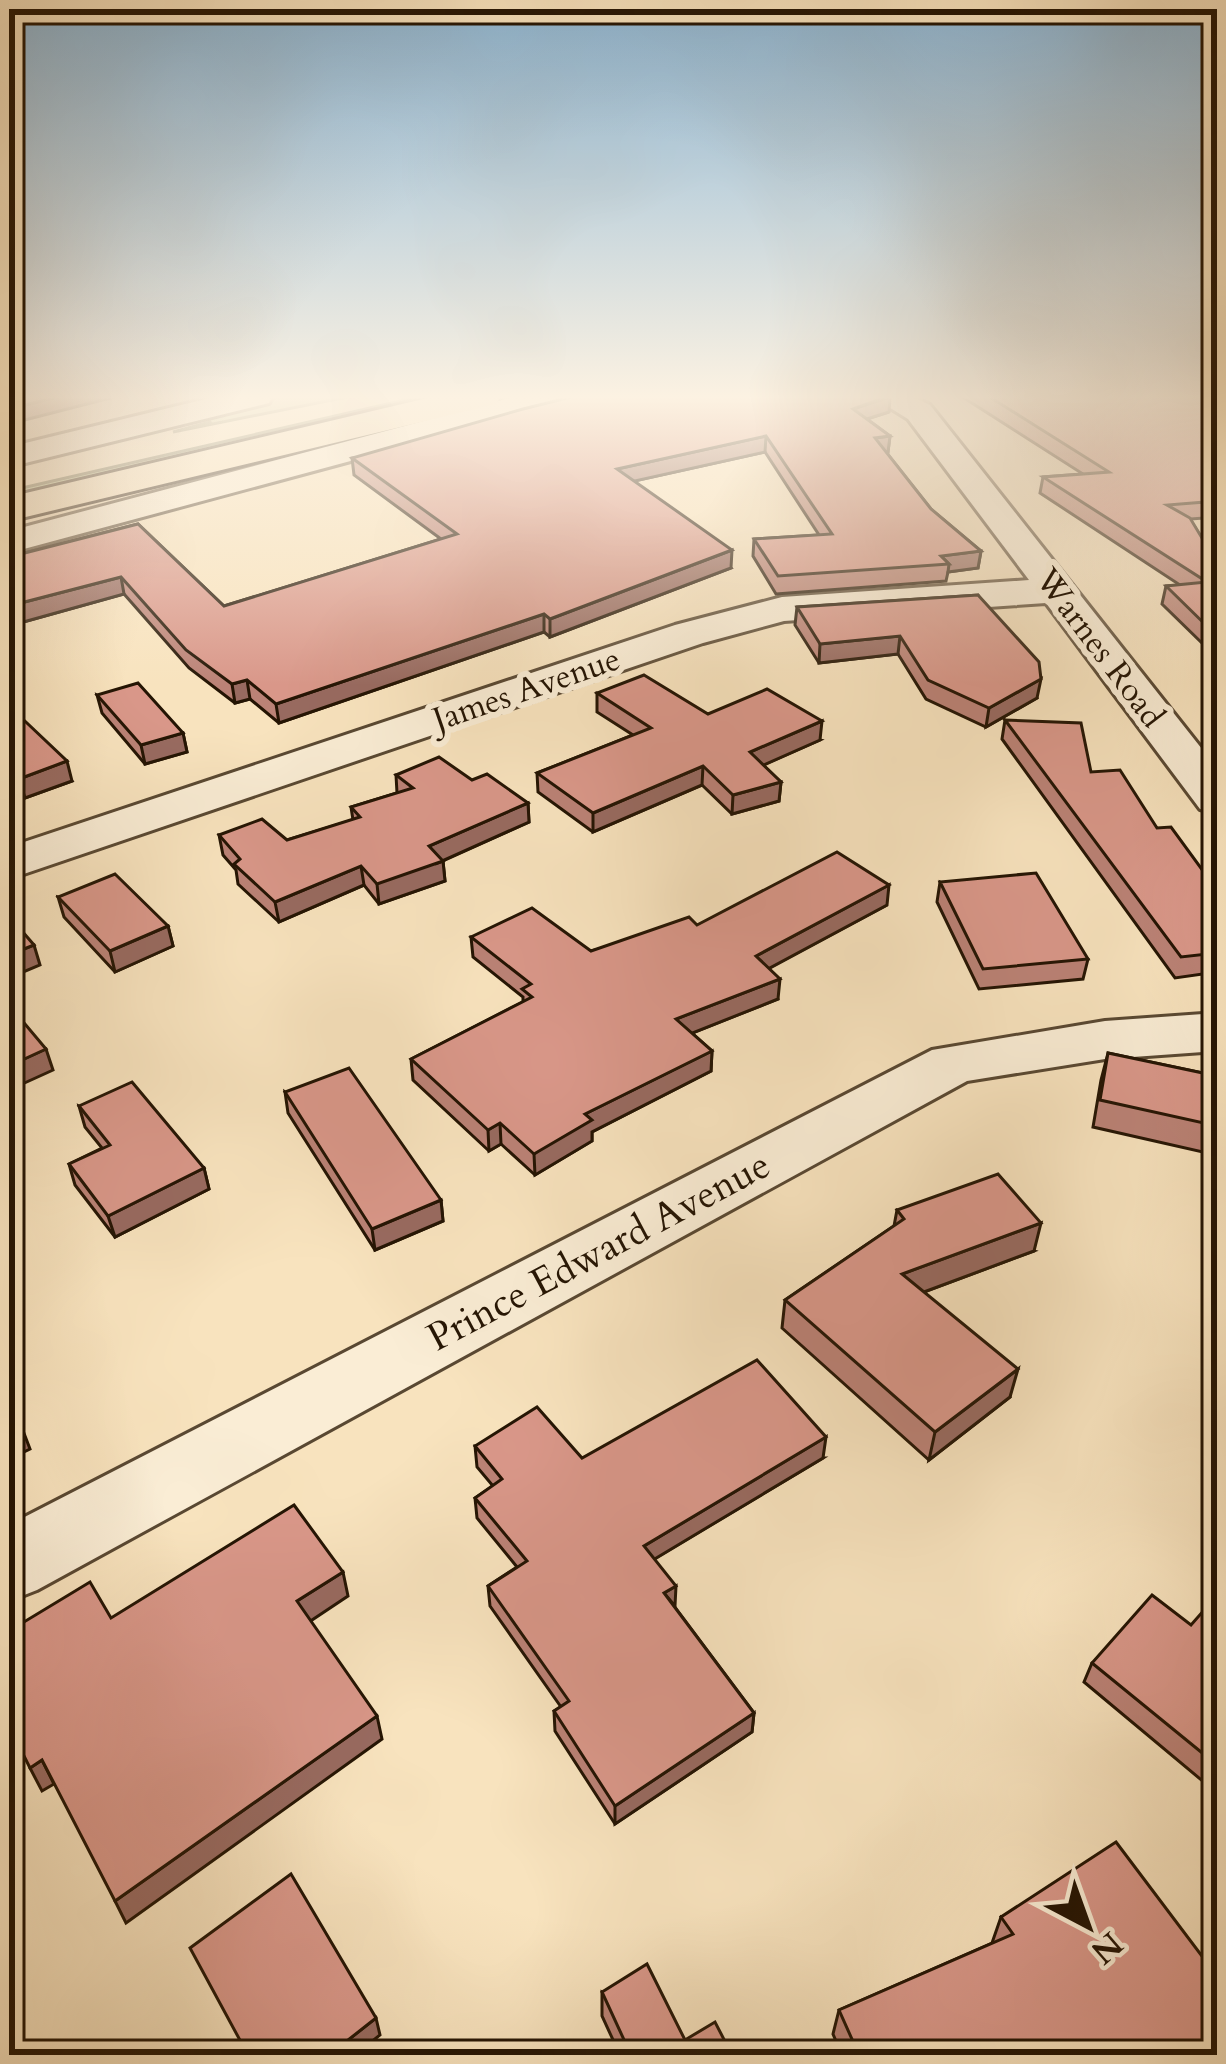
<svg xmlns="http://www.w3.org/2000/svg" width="1226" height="2064" viewBox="0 0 1226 2064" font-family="Cardo,serif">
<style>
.green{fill:#b9c595;stroke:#6e6c4c;stroke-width:3}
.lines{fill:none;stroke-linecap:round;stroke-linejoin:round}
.street-casing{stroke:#594832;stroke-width:6}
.highway-casing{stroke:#241403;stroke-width:6}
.street{fill:#faedd5;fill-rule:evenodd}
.highway{fill:#f8e3be;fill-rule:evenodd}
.wall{fill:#bb8276;stroke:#241403;stroke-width:3}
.shaded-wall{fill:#986a60;stroke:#241403;stroke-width:3}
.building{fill:#d99789;stroke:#241403;stroke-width:3}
.labels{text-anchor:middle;stroke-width:12;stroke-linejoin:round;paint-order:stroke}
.far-street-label{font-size:33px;fill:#241403;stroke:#faedd5}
.street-label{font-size:39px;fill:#241403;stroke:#faedd5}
</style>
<rect width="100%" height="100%" fill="#f8e3be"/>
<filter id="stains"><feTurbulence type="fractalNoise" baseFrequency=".00167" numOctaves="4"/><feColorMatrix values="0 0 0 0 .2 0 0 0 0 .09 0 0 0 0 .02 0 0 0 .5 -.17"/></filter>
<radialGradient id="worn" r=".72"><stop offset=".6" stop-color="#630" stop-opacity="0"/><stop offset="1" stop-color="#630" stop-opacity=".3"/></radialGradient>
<g class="green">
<path d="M279,396h73l-179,36 37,-10 -5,-7z"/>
<path d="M422,396h29l-442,104v-9z"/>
</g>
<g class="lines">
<defs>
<g id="street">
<path d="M218,396h55l-4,7 -260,64v-20z"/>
<path d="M518,396h52l-4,7 -557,150v-22z"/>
<path d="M871,396h40l19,9 287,363v45l-17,-4 -154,-206 -262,18 -81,22 -694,236v-32l666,-222 107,-28 247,-17 -121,-161z"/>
<path d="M1217,1013v38l-112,8 -138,22 -930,509 -28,11v-76l923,-475 173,-29z"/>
</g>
<path id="highway" d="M436,396h65l-5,8 -487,117v-24z"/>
</defs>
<use href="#street" class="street-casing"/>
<use href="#highway" class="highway-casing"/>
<use href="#street" class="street"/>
<use href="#highway" class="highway"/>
</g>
<g class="wall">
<path d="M961,396h256v121l-27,2 27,44v97l-12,-14 -43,-42 4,-18 14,-1 -140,-92 3,-16 40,-3z"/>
<path d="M889,412l-22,7 23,17 -2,16h-2l45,57 50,42 -3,17 -30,4 -2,9 -170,13 -23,-38 1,-17 65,-4 -54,-83 -131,29 97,87 -181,69 -6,-5 -265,91 -29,-24 -15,4 -46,-35 -65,-74 -115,32v-69l129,-33 86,82 217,-67 -87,-64 -2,-17z"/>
<path d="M978,595l59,103 -51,29 -60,-28 -28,-45 -79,9 -24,-38 2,-18z"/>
<path d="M597,693l111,21 112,26 -57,25 18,17 -2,19 -47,13 -30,-29 -109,47 -55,-40 -1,-19 96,-38 -36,-23z"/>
<path d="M97,695l86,38 4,19 -42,12 -43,-51z"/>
<path d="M9,706l63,75 -47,17 -16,-16z"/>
<path d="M1005,720l86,52 66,56 60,62v82l-42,6 -173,-239z"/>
<path d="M396,775l76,5 56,23 1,19 -86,39 2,20 -66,23 -15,-19 -85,37 -41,-38 -2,-14 -13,-15 -4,-20 68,5 66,-20 -2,-13 46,-14z"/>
<path d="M940,882l148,77 -5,20 -104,10 -42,-87z"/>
<path d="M58,897l110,29 5,20 -58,26 -51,-55z"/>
<path d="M887,905l-118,63 9,31 -86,34 20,18 -1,20 -119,61v9l-57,34 -34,-31 -12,7 -76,-71 -2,-21 112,-57v-5l-50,-40 -2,-20 120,14 106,-26z"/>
<path d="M1108,1053l109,23v85l-5,-7 -119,-27 8,-47z"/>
<path d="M285,1092l156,108 2,21 -68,29 -87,-137z"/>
<path d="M79,1106l125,62 5,21 -94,48 -40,-52 -6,-21 33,-16 -17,-21z"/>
<path d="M897,1210l137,41 -110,41 86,105 -81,63 -147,-132 3,-28 109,-74z"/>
<path d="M475,1446l107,12h241l-169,101 20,47 80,107 -2,19 -137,92 -60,-93 -1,-20 7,-4 -71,-101 -2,-20 29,-19 -40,-49 -2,-20 18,-12 -16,-19z"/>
<path d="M1217,1619v174l-133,-111 8,-19 99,-38z"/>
<path d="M1001,1917l216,138h-375l-9,-21 6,-24 153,-67z"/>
<path d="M602,1992l83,48 47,15h-112l-18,-39z"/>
</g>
<g class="shaded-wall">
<path d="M61,396h57l-109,28v-15z"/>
<path d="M890,397l-1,15 -38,12 2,-15z"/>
<path d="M766,436l-1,16 -148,33v-16z"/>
<path d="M890,436l-2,16 -15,2 2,-16z"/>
<path d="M732,550l-1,18 -181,69v-18z"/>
<path d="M981,551l-3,17 -30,4 1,-8 -8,-8z"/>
<path d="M121,577l3,17 -115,32v-20z"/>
<path d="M544,614v18l-265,91 -3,-19z"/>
<path d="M900,636l-2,18 -79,9 1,-19z"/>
<path d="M1041,679l-4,19 -51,29 3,-19z"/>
<path d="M247,680l3,19 -15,4 -3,-19z"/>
<path d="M822,721l-2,19 -72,32 2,-20z"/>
<path d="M183,733l4,19 -42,12 -4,-19z"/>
<path d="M67,761l5,20 -47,17 -6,-19z"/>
<path d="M703,766l-1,19 -109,47v-19z"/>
<path d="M781,782l-2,19 -47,13 1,-19z"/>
<path d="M528,803l1,19 -94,42 8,-3 2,20 -66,23 -2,-20 52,-38z"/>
<path d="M361,866l3,19 -85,37 -4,-20z"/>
<path d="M889,885l-2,20 -132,71 1,-20z"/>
<path d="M168,926l5,20 -58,26 -5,-21z"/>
<path d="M34,945l6,20 -31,13v-23z"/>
<path d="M780,979l-2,20 -103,41 1,-21z"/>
<path d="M46,1049l7,21 -44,20v-24z"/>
<path d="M712,1051l-1,20 -119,61v9l-57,34 -1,-21 51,-40z"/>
<path d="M500,1123l1,21 -12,7 -1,-21z"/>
<path d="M204,1168l5,21 -94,48 -7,-21z"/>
<path d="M441,1200l2,21 -68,29 -3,-21z"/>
<path d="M1041,1223l-7,28 -137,51 5,-28z"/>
<path d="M1018,1369l-8,28 -81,63 6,-28z"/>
<path d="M22,1428l8,21 -21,10v-25z"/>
<path d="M826,1437l-3,21 -180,108 1,-20z"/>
<path d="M343,1572l5,24 -45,30 -6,-25z"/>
<path d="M676,1586l-1,20 -11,-13z"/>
<path d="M754,1713l-2,19 -137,92v-18z"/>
<path d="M377,1716l5,23 -256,184 -11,-22z"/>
<path d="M42,1760l12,24 -12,7 -12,-23z"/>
<path d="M376,2018l4,17 -25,20h-26z"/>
</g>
<g class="building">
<path d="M9,396h52l-52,13z"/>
<path d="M575,396h314l-36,13 37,27 -15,2 56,71 50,42 -40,5 8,8 -171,12 -24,-37 78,-5 -66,-98 -149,33 115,81 -182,69 -6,-5 -268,90 -29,-24 -15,4 -46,-34 -65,-73 -112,29v-49l129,-33 86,82 233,-72 -105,-76 171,-49z"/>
<path d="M988,396h229v105l-50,4 23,13 27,45v73l-51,-50 41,-4 -164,-105 66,-5z"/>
<path d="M978,595l61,67 2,17 -52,29 -61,-28 -28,-44 -80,8 -23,-37z"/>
<path d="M644,675l64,39 59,-25 55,32 -72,31 31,30 -48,13 -30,-29 -110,47 -56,-40 114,-45 -54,-35z"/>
<path d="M138,683l45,50 -42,12 -44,-50z"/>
<path d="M9,706l58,55 -48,18 -10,-11z"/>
<path d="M1005,720l76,3 10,49 29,-2 37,58 14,-1 46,63v63l-36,4z"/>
<path d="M439,757l33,23 15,-6 41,29 -99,43 14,15 -66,23 -16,-18 -86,36 -41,-38 6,-5 -21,-24 43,-16 25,21 73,-23 -9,-10 62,-19 -17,-13z"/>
<path d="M837,852l52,33 -133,71 24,23 -104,40 36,32 -127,63 7,6 -58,34 -34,-31 -12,7 -77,-71 121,-62 -10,-8 9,-5 -60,-47 61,-29 59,43 98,-34 8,8z"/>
<path d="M1036,873l52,86 -105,10 -43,-87z"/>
<path d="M115,874l53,52 -58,25 -52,-54z"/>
<path d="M9,916l25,29 -25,10z"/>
<path d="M9,1005l37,44 -37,17z"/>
<path d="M1108,1053l109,23v50l-117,-26z"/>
<path d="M349,1068l92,132 -69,29 -87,-137z"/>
<path d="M132,1082l72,86 -96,48 -39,-52 41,-19 -31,-39z"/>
<path d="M998,1174l43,49 -139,51 116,95 -83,63 -150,-132 119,-81 -7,-9z"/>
<path d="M757,1360l69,77 -182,109 32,40 -12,7 90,120 -139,93 -61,-95 15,-10 -81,-115 39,-25 -52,-63 27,-19 -27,-33 62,-39 45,51z"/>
<path d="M9,1399l13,29 -13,6z"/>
<path d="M294,1505l49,67 -46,29 80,115 -262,185 -73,-141 -12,8 -21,-42v-95l81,-49 21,36z"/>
<path d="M1152,1595l39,30 14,-16 12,10v146l-125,-102z"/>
<path d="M1116,1842l101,134v79h-358l-20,-45 174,-76 -12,-17z"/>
<path d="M291,1874l85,144 -47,37h-81l-58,-107z"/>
<path d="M647,1964l38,76 30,-18 17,33h-101l-29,-63z"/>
</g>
<linearGradient id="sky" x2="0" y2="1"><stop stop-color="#8cb7d7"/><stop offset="0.58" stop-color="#fcf2e2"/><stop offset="1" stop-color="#fcf2e2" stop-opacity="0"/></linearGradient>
<rect width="1226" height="685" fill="url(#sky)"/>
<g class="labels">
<g class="far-street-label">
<text transform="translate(1101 647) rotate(53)" y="12">Warnes Road</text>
<text transform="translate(526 688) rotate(-19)" y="12">James Avenue</text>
</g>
<g class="street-label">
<text transform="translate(598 1250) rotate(-28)" y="14">Prince Edward Avenue</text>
</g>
</g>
<rect width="1226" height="2064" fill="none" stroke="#f8e3be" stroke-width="48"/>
<rect x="12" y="12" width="1202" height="2040" fill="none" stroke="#241403" stroke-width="6"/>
<rect x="24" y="24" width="1178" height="2016" fill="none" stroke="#241403" stroke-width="3"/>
<g transform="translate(1088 1926) rotate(139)" stroke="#faedd5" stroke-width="9" paint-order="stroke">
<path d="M0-9L21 45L0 30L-21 45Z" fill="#241403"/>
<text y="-18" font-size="33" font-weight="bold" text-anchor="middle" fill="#241403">N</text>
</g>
<rect width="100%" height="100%" filter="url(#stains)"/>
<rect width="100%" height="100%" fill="url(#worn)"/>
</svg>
